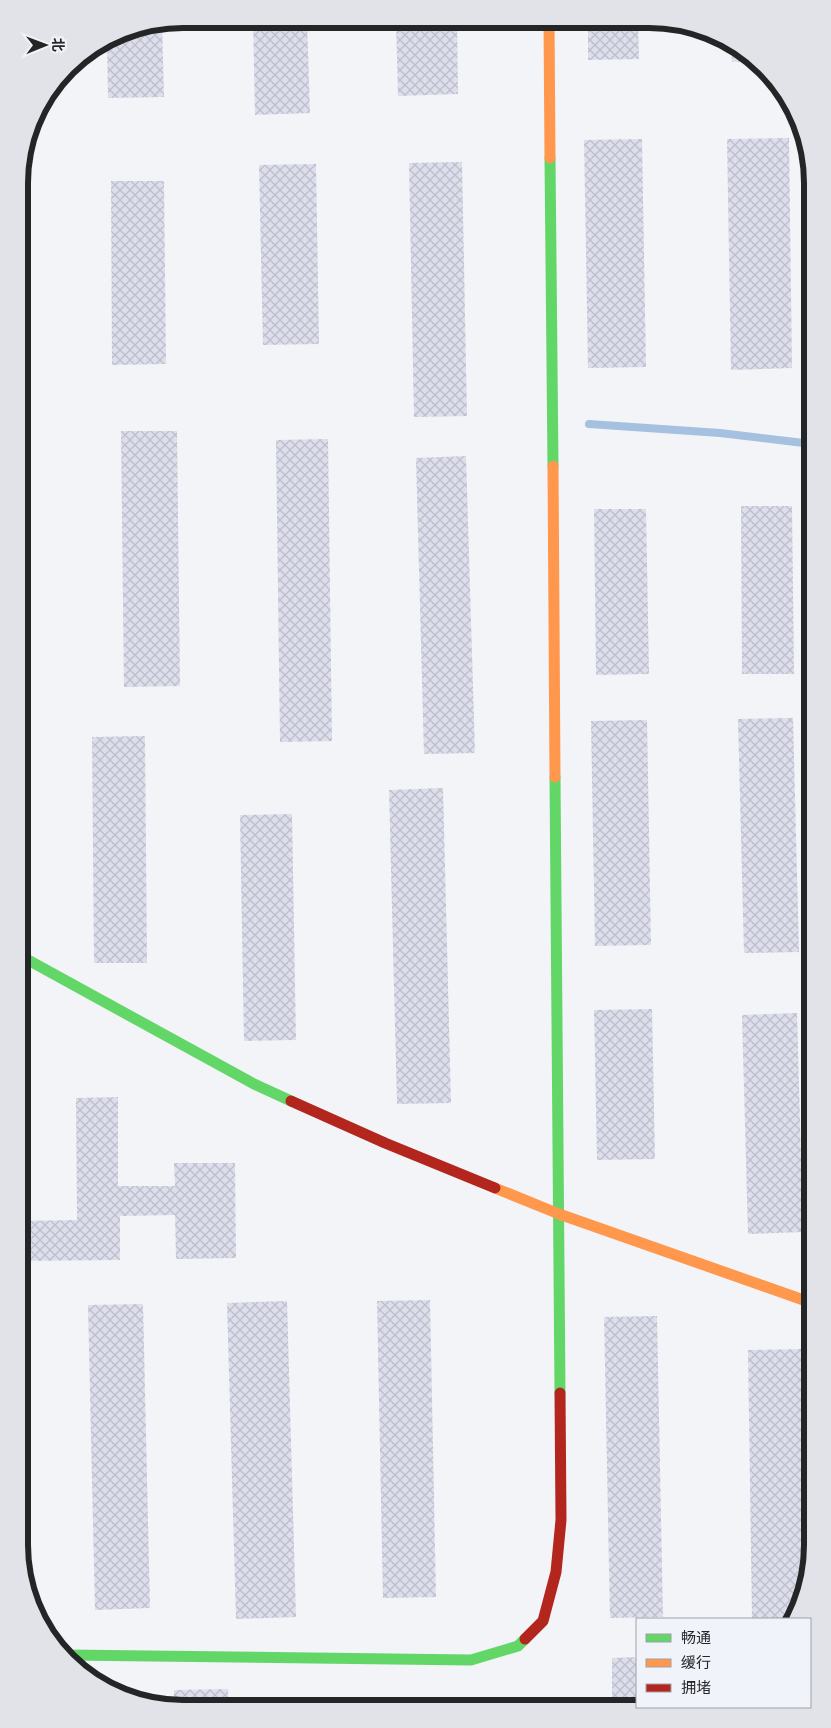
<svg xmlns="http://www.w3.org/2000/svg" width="831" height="1728" viewBox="0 0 831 1728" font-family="'PT Sans Narrow','Noto Sans SC',sans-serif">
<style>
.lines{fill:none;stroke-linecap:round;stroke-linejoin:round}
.stream{stroke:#a6c0e0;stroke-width:8}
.building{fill:url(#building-cross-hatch)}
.fast{stroke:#63d668;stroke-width:11}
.slow{stroke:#ff974d;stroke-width:11}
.jam{stroke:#b3261e;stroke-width:11}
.rim{fill:none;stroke:#242527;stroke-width:6}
</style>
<defs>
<pattern id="building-cross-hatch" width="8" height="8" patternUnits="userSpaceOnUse" patternTransform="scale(1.25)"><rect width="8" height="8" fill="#dcdeeb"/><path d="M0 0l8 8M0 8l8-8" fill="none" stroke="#bdbeca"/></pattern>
</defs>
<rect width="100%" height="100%" fill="#f3f4f8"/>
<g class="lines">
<path class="stream" d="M589,424l131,9 92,11"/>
</g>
<g class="building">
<path d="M253,19l54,1 3,93 -55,2z"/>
<path d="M396,20h61l1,74 -60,2z"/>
<path d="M588,21l50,1 1,37 -51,1z"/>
<path d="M162,23l2,74 -56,1 -1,-58 13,-9z"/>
<path d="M731,47l26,13 1,1 -26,1z"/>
<path d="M789,138l3,230 -61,2 -4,-231z"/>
<path d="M642,139l4,228 -58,1 -4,-228z"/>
<path d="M462,162l5,254 -53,1 -5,-254z"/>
<path d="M316,164l3,180 -56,1 -4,-180z"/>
<path d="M111,181h53l2,183 -54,1z"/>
<path d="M19,417h6l2,187h-8z"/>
<path d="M121,431h56l3,255 -56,1z"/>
<path d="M328,439l4,302 -52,1 -4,-302z"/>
<path d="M466,456l9,297 -51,1 -8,-296z"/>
<path d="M741,506h51l2,168h-52z"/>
<path d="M594,509h52l3,165 -53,1z"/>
<path d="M793,718l6,234 -55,1 -6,-234z"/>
<path d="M647,720l4,225 -56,1 -4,-225z"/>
<path d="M145,736l2,227h-53l-2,-226z"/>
<path d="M443,788l8,315 -54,1 -8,-314z"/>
<path d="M292,814l4,226 -52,1 -4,-226z"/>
<path d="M652,1009l3,150 -58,1 -3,-150z"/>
<path d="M797,1013l6,219 -55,2 -6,-219z"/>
<path d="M118,1097v89h57l-1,-23h61l1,95 -60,1 -1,-44 -55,1v44l-101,1v-40l58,-1 -1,-122z"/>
<path d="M430,1300l6,297 -53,1 -6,-297z"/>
<path d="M287,1301l9,316 -60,2 -9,-316z"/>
<path d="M143,1304l7,304 -55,2 -7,-305z"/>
<path d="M657,1316l6,301 -53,1 -6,-301z"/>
<path d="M803,1349l4,232 -4,17 -11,21h-40l-4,-269z"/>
<path d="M637,1657v50l20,1 -45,1v-51z"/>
<path d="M228,1689l1,19h-55v-18z"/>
<path d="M548,1699l1,10h-42v-9z"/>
<path d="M379,1701v7h-59v-6z"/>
</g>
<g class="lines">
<g class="fast">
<path d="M550,158l3,308"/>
<path d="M555,777l5,616"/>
<path d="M19,955l235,129 37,17"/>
<path d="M66,1655l405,5 47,-14 7,-7"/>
</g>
<g class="slow">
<path d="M549,21l1,137"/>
<path d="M553,466l2,311"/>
<path d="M495,1188l64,26 253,89"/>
</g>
<g class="jam">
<path d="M291,1101l94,42 110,45"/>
<path d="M525,1639l18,-18 13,-49 5,-52 -1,-127"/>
</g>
</g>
<path d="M0 0H831V1728H0ZM183 28H649A155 155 0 0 1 804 183V1545A155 155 0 0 1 649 1700H183A155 155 0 0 1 28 1545V183A155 155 0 0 1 183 28Z" fill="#e1e3e9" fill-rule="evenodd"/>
<path class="rim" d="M183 28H649A155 155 0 0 1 804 183V1545A155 155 0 0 1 649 1700H183A155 155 0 0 1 28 1545V183A155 155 0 0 1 183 28Z"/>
<rect x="636" y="1618" width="175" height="90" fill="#f1f3fa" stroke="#9fa1a6"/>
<rect x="646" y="1634" width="25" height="8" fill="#63d668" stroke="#9fa1a6"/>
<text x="681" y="1643" font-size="15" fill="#242527">畅通</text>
<rect x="646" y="1659" width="25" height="8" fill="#ff974d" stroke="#9fa1a6"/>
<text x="681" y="1668" font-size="15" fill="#242527">缓行</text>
<rect x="646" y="1684" width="25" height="8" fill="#b3261e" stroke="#9fa1a6"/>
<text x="681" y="1693" font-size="15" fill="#242527">拥堵</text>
<g transform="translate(45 45) rotate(89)" stroke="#f1f3fa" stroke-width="4" paint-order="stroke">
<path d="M0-4L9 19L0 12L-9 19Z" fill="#242527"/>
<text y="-8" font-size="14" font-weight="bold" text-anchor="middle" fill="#242527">北</text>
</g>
</svg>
